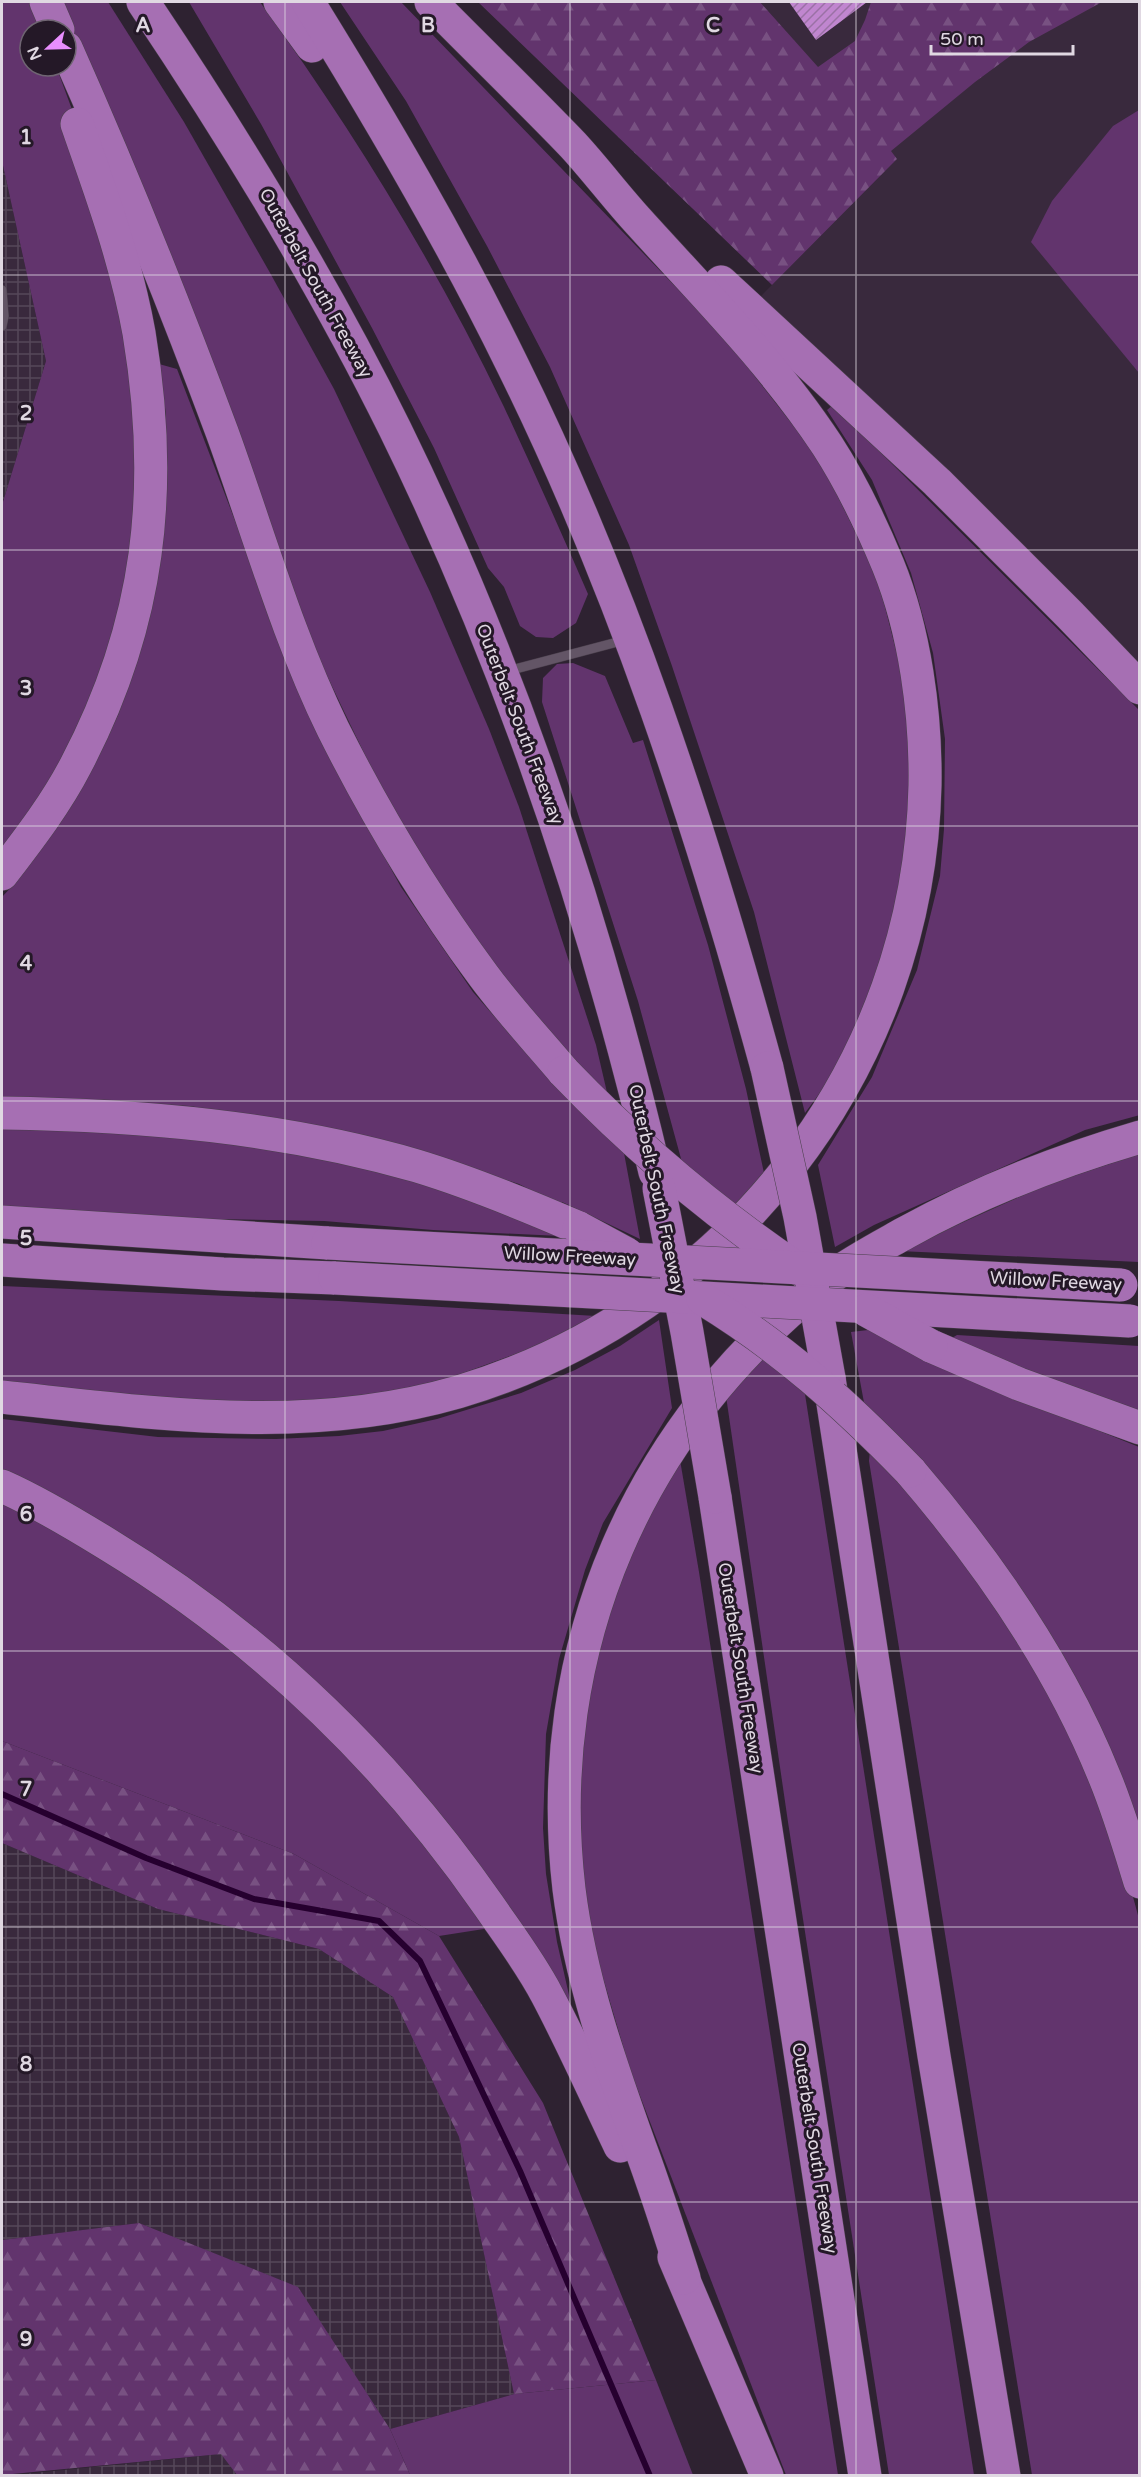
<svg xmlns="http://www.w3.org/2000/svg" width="1141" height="2477" viewBox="0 0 1141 2477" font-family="'Varela Round',sans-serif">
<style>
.built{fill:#39293d}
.industrial{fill:url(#industrial-grid)}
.grass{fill:#62346d}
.forest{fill:url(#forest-firs)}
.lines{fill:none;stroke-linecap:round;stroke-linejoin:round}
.stream{stroke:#26002f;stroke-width:6}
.building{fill:url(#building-hatch)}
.service-casing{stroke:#4b404d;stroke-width:10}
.motorway-casing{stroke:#4b404d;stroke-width:34}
.service{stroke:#635566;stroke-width:9}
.motorway{stroke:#a66fb3;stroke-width:33}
.motorway-bridge-casing{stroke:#4b404d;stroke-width:34;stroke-linecap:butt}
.motorway-bridge{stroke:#a66fb3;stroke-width:33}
.grid{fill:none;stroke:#e0d8e2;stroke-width:1.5;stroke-opacity:0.55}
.labels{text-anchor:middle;stroke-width:6;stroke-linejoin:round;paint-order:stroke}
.street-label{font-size:18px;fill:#e0d8e2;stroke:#241827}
.grid-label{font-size:20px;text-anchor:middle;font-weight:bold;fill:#e0d8e2;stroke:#241827;stroke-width:6;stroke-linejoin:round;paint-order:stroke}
</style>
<defs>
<pattern id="industrial-grid" width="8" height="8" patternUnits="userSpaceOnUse" patternTransform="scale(1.5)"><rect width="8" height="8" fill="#39293d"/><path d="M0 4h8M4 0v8" fill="none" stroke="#554759"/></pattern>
<pattern id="forest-firs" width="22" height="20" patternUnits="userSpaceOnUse" patternTransform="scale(1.5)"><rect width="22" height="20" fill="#62346d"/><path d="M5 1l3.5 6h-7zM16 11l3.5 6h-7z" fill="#785182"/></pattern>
<pattern id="building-hatch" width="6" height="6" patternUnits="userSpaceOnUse" patternTransform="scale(1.5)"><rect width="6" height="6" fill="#c086cf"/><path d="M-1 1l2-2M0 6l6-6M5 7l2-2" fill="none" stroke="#9a71a5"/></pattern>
</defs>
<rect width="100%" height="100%" fill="#2e2231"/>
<path class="built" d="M760,2h379v686l-390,-380 148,-149z"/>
<g class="industrial">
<path d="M2,161l44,200 -44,144z"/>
<path d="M2,1843l156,66 161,40 74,48 66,140 55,257 -124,35 -93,-142 -158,-64 -137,17z"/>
<path d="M222,2454l15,21 -233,1z"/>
</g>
<g class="grass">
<path d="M2,2h29l12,28h-13v36h26l18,49 77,315 -31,233 -118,211v-369l44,-144 -44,-200z"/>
<path d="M58,2h50l76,120 85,149 65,118 96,203 59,137 30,78 77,238 13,56 -78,-89 -90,-119 -48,-79 -75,-157z"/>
<path d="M189,2h71c92,127 176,263 244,405 29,62 57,125 84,187l-12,29 -23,15 -17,-1 -16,-11 -16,-39 -16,-19 -54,-120 -62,-120 -111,-204z"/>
<path d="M340,2h61l324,336 71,91 30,43 46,94 12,37 18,71 10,109 -4,73 -32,135 -31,68 -40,54 -51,-201 -82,-246 -43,-121 -79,-178 -63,-121 -81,-145z"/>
<path d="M1139,110v263l-108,-131 21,-41 61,-75z"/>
<path d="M159,364l18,5 124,324 34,74 66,120 72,105 77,88 74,73 16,86 -78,-37 -1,4 -42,-22 -126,-39 -74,-18 -130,-21 -187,-8v-201l14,-15 78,-116 24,-51 29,-90 18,-129 1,-81z"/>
<path d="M833,405l306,305 1,405 -55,15 -211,95 -39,22 -17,-82 54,-88 45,-107 23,-94 4,-47 1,-90 -12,-86 -22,-80 -39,-93 -45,-70z"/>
<path d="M573,663l32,13 28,67 10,-3 65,205 38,144 18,84 -31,34 -50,-41 -45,-165 -96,-299 1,-24 14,-14z"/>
<path d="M2,1125l65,1 275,30 165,52 53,28 -127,-6 -109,-9 -167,-3 -155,-11z"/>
<path d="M1139,1154v108l-240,-11 147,-66z"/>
<path d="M2,1286l337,15 257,15 -50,27 -91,33 -78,20 -130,8 -245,-20z"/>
<path d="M659,1320l13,88 -69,115 -18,47 -26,89 -13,75 -3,94 3,46 11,68 19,84 -198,-274 -376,-273v-60l156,18 118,2 63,-3 44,-5 54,-12 84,-26 54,-23 45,-24z"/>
<path d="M868,1330l14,4 75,39 182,74v378l-18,-49 -256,-368 -14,-76z"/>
<path d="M957,1335l182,11v70l-192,-75z"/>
<path d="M764,1357l40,31 170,1087h-85l-101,-653 -62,-426z"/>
<path d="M870,1450l86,96 98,148 69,166 16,59v556h-107l-163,-1014z"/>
<path d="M679,1454l20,118 139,903h-52l-156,-405 -37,-126 -12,-72 -4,-96 16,-107 34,-110z"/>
<path d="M2,1486l250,160 251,280 -64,10 -145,-82 -292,-113z"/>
<path d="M656,2380l37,95h-283l-20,-46 124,-35z"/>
</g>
<g class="forest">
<path d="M478,2h282l58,65 37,-26 10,-21 6,-18h231l-73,40 -54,40 -84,69 6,8 -125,126z"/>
<path d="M2,1741l292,113 145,82 104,167 113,277 -142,14 -55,-257 -66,-140 -74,-48 -161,-40 -156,-66z"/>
<path d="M139,2223l159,64 92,142 20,46h-173l-16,-21 -219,21v-235z"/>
</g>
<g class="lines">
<path class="stream" d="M2,1794l144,64 108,41 125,22 41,40 100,210 130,305"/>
</g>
<path class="building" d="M789,2h78l-51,38z"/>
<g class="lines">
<defs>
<g id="service">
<path d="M2,290l2,26 -2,10"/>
<path d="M508,671l117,-31"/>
</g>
<g id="motorway">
<path d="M46,2l12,28"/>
<path d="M143,2c92,137 179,279 252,427 117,238 199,485 260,743"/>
<path d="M280,2l32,44"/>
<path d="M308,2c73,118 143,237 204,362 111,224 189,463 255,704"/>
<path d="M66,48c56,126 108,255 156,384 36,99 65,203 111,297 43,86 93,169 150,246 25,34 54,65 81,97"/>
<path d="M721,282l216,200 133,133 70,73"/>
<path d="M2,874c26,-34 54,-70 74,-109 74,-141 89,-276 63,-432 -13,-72 -38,-141 -62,-209"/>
<path d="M2,1113c139,2 281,14 415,53 56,17 109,39 162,62"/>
<path d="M2,1222l326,21"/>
<path d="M2,1260l221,14 112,4"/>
<path d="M931,1346l88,38 121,44"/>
<path d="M829,1378l105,678 70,420"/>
<path d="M2,1397c153,16 304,39 456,-5 272,-81 461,-324 467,-607 1,-71 -10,-154 -37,-220 -17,-41 -37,-83 -61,-120 -54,-82 -123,-151 -188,-223 -23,-25 -43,-52 -66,-77 -46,-48 -95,-95 -142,-143"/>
<path d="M910,1471c79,92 150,194 195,307 14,34 24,68 35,104"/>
<path d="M2,1486c36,16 71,37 105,58 153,93 280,215 382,362 20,29 42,58 58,89 26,49 49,101 73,151"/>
<path d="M715,1497l150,979"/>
<path d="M674,2257l93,219"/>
<path d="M684,2278c-14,-44 -28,-88 -44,-131 -30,-84 -60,-169 -71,-258 -28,-240 69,-465 261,-611 23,-17 50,-31 75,-45 74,-41 153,-72 235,-96"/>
</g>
</defs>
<use href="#service" class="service-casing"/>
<use href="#motorway" class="motorway-casing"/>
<use href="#service" class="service"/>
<use href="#motorway" class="motorway"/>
<defs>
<g id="motorway-bridge">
<path d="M767,1068l33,149 29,161"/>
<path d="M564,1072c71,74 148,139 232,196"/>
<path d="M659,1188l28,144 28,165"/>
<path d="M579,1228l48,26"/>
<path d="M328,1243l793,42"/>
<path d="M335,1278l795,43"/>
<path d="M703,1299c80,49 142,105 207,172"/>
<path d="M866,1310l65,36"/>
</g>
</defs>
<use href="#motorway-bridge" class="motorway-bridge-casing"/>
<use href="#motorway-bridge" class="motorway-bridge"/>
</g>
<path class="grid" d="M285,2v2474M570,2v2474M856,2v2474M2,275h1138M2,550h1138M2,826h1138M2,1101h1138M2,1376h1138M2,1651h1138M2,1927h1138M2,2202h1138"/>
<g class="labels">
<g class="street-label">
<text transform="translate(316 283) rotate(61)" y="6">Outerbelt South Freeway</text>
<text transform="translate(520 724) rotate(69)" y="6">Outerbelt South Freeway</text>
<text transform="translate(657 1189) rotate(78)" y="6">Outerbelt South Freeway</text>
<text transform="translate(570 1256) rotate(3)" y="6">Willow Freeway</text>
<text transform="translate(1056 1281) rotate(3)" y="6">Willow Freeway</text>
<text transform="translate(741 1668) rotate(81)" y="6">Outerbelt South Freeway</text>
<text transform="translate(815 2148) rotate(81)" y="6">Outerbelt South Freeway</text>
</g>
</g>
<g class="grid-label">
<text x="143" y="32">A</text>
<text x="428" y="32">B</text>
<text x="713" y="32">C</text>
<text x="26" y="144">1</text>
<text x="26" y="420">2</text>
<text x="26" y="695">3</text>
<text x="26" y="970">4</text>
<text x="26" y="1245">5</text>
<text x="26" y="1521">6</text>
<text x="26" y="1796">7</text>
<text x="26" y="2071">8</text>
<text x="26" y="2346">9</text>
</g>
<rect width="1141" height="2477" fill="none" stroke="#e0d8e2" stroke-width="6"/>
<g transform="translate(48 48) rotate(248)"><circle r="28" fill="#241827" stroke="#6f6572" stroke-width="1.5"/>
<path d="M0-4.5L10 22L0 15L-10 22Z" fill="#e98efe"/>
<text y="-9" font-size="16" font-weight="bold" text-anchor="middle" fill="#e0d8e2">N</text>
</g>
<path d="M931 45v9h142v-9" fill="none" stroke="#e0d8e2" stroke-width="3"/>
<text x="940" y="45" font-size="18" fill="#e0d8e2" stroke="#241827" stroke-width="4.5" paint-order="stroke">50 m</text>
</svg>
